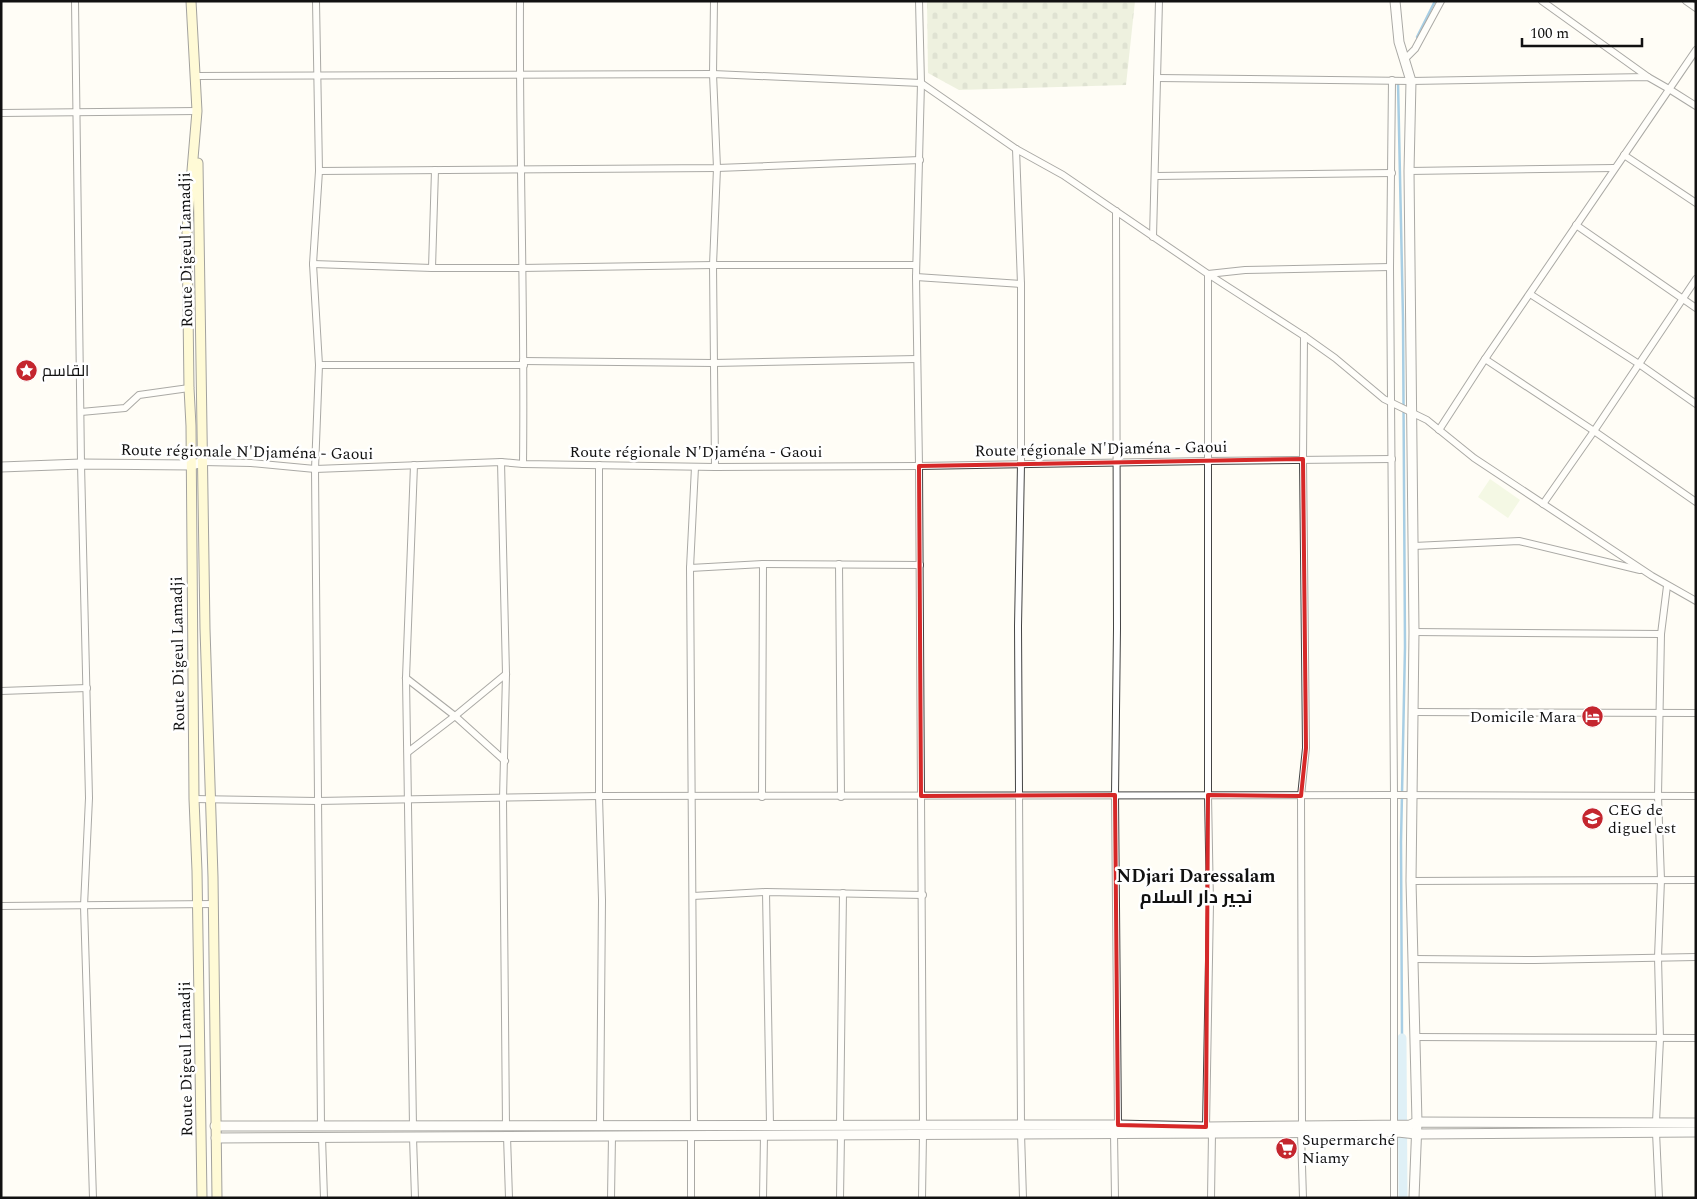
<svg xmlns="http://www.w3.org/2000/svg" width="1697" height="1199" viewBox="0 0 1697 1199" font-family="Spectral,Cairo,serif">
<style>
.cemetery{fill:url(#cemetery-stones)}
.pitch{fill:#e6f2cf}
.lines{fill:none;stroke-linecap:round;stroke-linejoin:round}
.stream{stroke:#3f96cf;stroke-width:2.5}
.canal{stroke:#b9e0f7;stroke-width:9}
.minor-casing{stroke:#444;stroke-width:8}
.tertiary-casing{stroke:#444;stroke-width:11}
.secondary-casing{stroke:#333;stroke-width:11}
.minor{stroke:#fff;stroke-width:6}
.tertiary{stroke:#fff;stroke-width:9}
.secondary{stroke:#fff6b0;stroke-width:9}
.marked{fill:none;stroke:#d62828;stroke-width:4;stroke-linejoin:round}
.labels{text-anchor:middle;stroke-width:5;stroke-linejoin:round;paint-order:stroke}
.street-label{font-size:16px;fill:#111;stroke:#fff}
.poi-label{font-size:16px;fill:#111;stroke:#fff;text-anchor:start}
.neighbourhood-label{font-size:18px;font-weight:bold;fill:#111;stroke:#fff}
</style>
<defs>
<pattern id="cemetery-stones" width="16" height="16" patternUnits="userSpaceOnUse" patternTransform="scale(1.25)"><rect width="16" height="16" fill="#d9e3c4"/><path d="M2 7V4a2 2 0 0 1 4 0v3zM10 15v-3a2 2 0 0 1 4 0v3z" fill="#b9c2a7"/></pattern>
</defs>
<rect width="100%" height="100%" fill="#fffdf5"/>
<path class="cemetery" d="M927,1h208l-9,84 -167,5 -31,-17z"/>
<path class="pitch" d="M1490,479l30,21 -12,18 -30,-21z"/>
<g class="lines">
<g class="stream">
<path d="M1417,37l18,-36"/>
<path d="M1398,82l5,236 2,329 -4,195 1,196"/>
</g>
<path class="canal" d="M1402,1038l1,160"/>
<defs>
<g id="minor">
<path d="M75,1l6,463 8,334 -5,108 9,292"/>
<path d="M316,1l3,170 -6,93 6,101 -4,104 6,657"/>
<path d="M520,1c-1,155 5,309 3,463"/>
<path d="M714,1l-1,73 4,94 -4,97 2,202"/>
<path d="M919,1l2,82 -5,194 3,189 4,659"/>
<path d="M1542,1l106,76"/>
<path d="M1686,1l10,7"/>
<path d="M1405,59l10,-10 26,-48"/>
<path d="M197,76l516,-2 208,9 95,66 47,26 145,99 96,62 31,22 49,41 43,21 47,38 178,118 44,25"/>
<path d="M1157,78l254,3 237,-4 21,12 27,17"/>
<path d="M1392,80l-2,187 4,528v403"/>
<path d="M1,113l196,-2"/>
<path d="M1016,149l5,135v180l-3,162 3,499"/>
<path d="M1624,155l72,48"/>
<path d="M319,171l398,-3 203,-8"/>
<path d="M1409,171l205,-3"/>
<path d="M1156,176l236,-3"/>
<path d="M1116,211l1,417 -2,167 3,330"/>
<path d="M1576,225l120,83"/>
<path d="M1153,237l6,-236"/>
<path d="M313,264l119,4h89l192,-3h203"/>
<path d="M432,268l3,-98"/>
<path d="M916,277l105,7"/>
<path d="M1530,294l109,70 57,40"/>
<path d="M1485,359l109,72 102,71"/>
<path d="M523,361l190,2 204,-4"/>
<path d="M319,365h205"/>
<path d="M81,412l44,-4 14,-13 50,-7"/>
<path d="M1439,430l46,-71 211,-309"/>
<path d="M203,462l48,1 64,6 186,-7 22,2 192,3 204,-1 290,-5 183,-2"/>
<path d="M501,462l5,212 -3,125 3,327"/>
<path d="M599,465v331l3,104 -2,226"/>
<path d="M695,467l-5,101 73,-4 157,1"/>
<path d="M1543,504l51,-73 102,-152"/>
<path d="M1414,546l105,-5 121,29"/>
<path d="M839,564l2,233"/>
<path d="M690,568l4,557"/>
<path d="M1414,632l247,2"/>
<path d="M406,678l49,38 50,45"/>
<path d="M1,691l86,-3"/>
<path d="M1414,712l282,1"/>
<path d="M408,752l47,-36 51,-42"/>
<path d="M762,797l1,-233"/>
<path d="M194,799l123,2 282,-5 795,-1 302,1"/>
<path d="M1411,881l285,-1"/>
<path d="M766,892l4,233"/>
<path d="M693,896l73,-4 157,3"/>
<path d="M1,906l212,-2"/>
<path d="M1414,959l121,1 161,-3"/>
<path d="M1414,1037l282,1"/>
<path d="M1656,1122l4,-83 -2,-82 3,-77 -3,-84 3,-162 6,-48"/>
<path d="M840,1125l3,-232"/>
<path d="M1302,1125l-1,-329 5,-48 -3,-289 1,-123"/>
<path d="M413,1126l-7,-448 8,-213"/>
<path d="M1206,1127l4,-223 -2,-109v-521l37,-4 145,-3"/>
<path d="M1656,1132l3,66"/>
<path d="M1021,1133l2,65"/>
<path d="M1114,1133l1,65"/>
<path d="M1301,1133l2,65"/>
<path d="M691,1135v63"/>
<path d="M507,1136l2,62"/>
<path d="M322,1137l2,61"/>
<path d="M413,1137l2,61"/>
<path d="M611,1198l1,-62"/>
<path d="M763,1198l1,-63"/>
<path d="M840,1198l1,-63"/>
<path d="M922,1198l1,-64"/>
<path d="M1211,1198l1,-65"/>
</g>
<g id="tertiary">
<path d="M1395,1l4,41 12,39 -2,90 5,461 -3,249 6,241 -3,76"/>
<path d="M1,467l80,-3 111,1 11,-3"/>
<path d="M215,1126l903,-1 88,2 204,-2 7,-3 279,1"/>
<path d="M216,1138l1182,-6 18,2 280,-2"/>
</g>
<g id="secondary">
<path d="M191,1l6,110 -10,119 2,158 2,38 3,373 3,72 5,327"/>
<path d="M198,163l7,466 8,248 4,321"/>
</g>
</defs>
<use href="#minor" class="minor-casing"/>
<use href="#tertiary" class="tertiary-casing"/>
<use href="#secondary" class="secondary-casing"/>
<use href="#minor" class="minor"/>
<use href="#tertiary" class="tertiary"/>
<use href="#secondary" class="secondary"/>
</g>
<path d="M0 0H1697V1199H0ZM1303,459l3,289 -5,48 -93,-1 -2,332 -88,-2 -3,-330 -194,1 -2,-330z" fill="#fffdf5" fill-opacity=".55" fill-rule="evenodd"/>
<path class="marked" d="M1303,459l3,289 -5,48 -93,-1 -2,332 -88,-2 -3,-330 -194,1 -2,-330z"/>
<defs>
<symbol id="sight-disc" viewBox="-11 -11 22 22"><circle r="9.5" fill="#c4262e" stroke="#fff"/><path d="M0-6L1.8-2.2L6-1.7L2.9 1.2L3.7 5.4L0 3.3L-3.7 5.4L-2.9 1.2L-6-1.7L-1.8-2.2Z" fill="#fff"/></symbol>
<symbol id="hotel-disc" viewBox="-11 -11 22 22"><circle r="9.5" fill="#c4262e" stroke="#fff"/><path d="M-6-4.5h1.5V1H6V5H4.5V3h-9V5H-6ZM-4 0a1.8 1.8 0 1 1 3.6 0ZM.5 0V-2.5h3Q6-2.5 6 0Z" fill="#fff"/></symbol>
<symbol id="school-disc" viewBox="-11 -11 22 22"><circle r="9.5" fill="#c4262e" stroke="#fff"/><path d="M0-5L7-2L0 1L-7-2ZM-4 1L0 2.5L4 1V4Q0 6-4 4Z" fill="#fff"/></symbol>
<symbol id="supermarket-disc" viewBox="-11 -11 22 22"><circle r="9.5" fill="#c4262e" stroke="#fff"/><path d="M-6-5.5h2.5l.6 2H6L4.5 2H-2.5L-4.4-4H-6ZM-1.5 3.2a1.3 1.3 0 1 0 .1 0ZM3 3.2a1.3 1.3 0 1 0 .1 0Z" fill="#fff"/></symbol>
</defs>
<g fill-rule="evenodd">
<use href="#sight-disc" x="14" y="358" width="25" height="25"/>
<use href="#hotel-disc" x="1580" y="704" width="25" height="25"/>
<use href="#school-disc" x="1580" y="806" width="25" height="25"/>
<use href="#supermarket-disc" x="1274" y="1136" width="25" height="25"/>
</g>
<g class="labels">
<g class="street-label">
<text transform="translate(185 250) rotate(-91)" y="6">Route Digeul Lamadji</text>
<text transform="translate(1101 448) rotate(-1)" y="6">Route régionale N'Djaména - Gaoui</text>
<text transform="translate(247 451) rotate(1)" y="6">Route régionale N'Djaména - Gaoui</text>
<text x="696" y="457">Route régionale N'Djaména - Gaoui</text>
<text transform="translate(177 654) rotate(-91)" y="6">Route Digeul Lamadji</text>
<text transform="translate(185 1059) rotate(-91)" y="6">Route Digeul Lamadji</text>
</g>
<g class="poi-label">
<text x="42" y="376">القاسم</text>
<text x="1576" y="722" text-anchor="end">Domicile Mara</text>
<text x="1608" y="815">CEG de<tspan x="1608" dy="18">diguel est</tspan></text>
<text x="1302" y="1145">Supermarché<tspan x="1302" dy="18">Niamy</tspan></text>
</g>
<g class="neighbourhood-label">
<text x="1196" y="882">NDjari Daressalam<tspan x="1196" dy="21">نجير دار السلام</tspan></text>
</g>
</g>
<rect width="1697" height="1199" fill="none" stroke="#111111" stroke-width="5"/>
<path d="M1522 38v8h120v-8" fill="none" stroke="#111111" stroke-width="2.5"/>
<text x="1530" y="38" font-size="15" fill="#111111" stroke="#ffffff" stroke-width="4" paint-order="stroke">100 m</text>
</svg>
